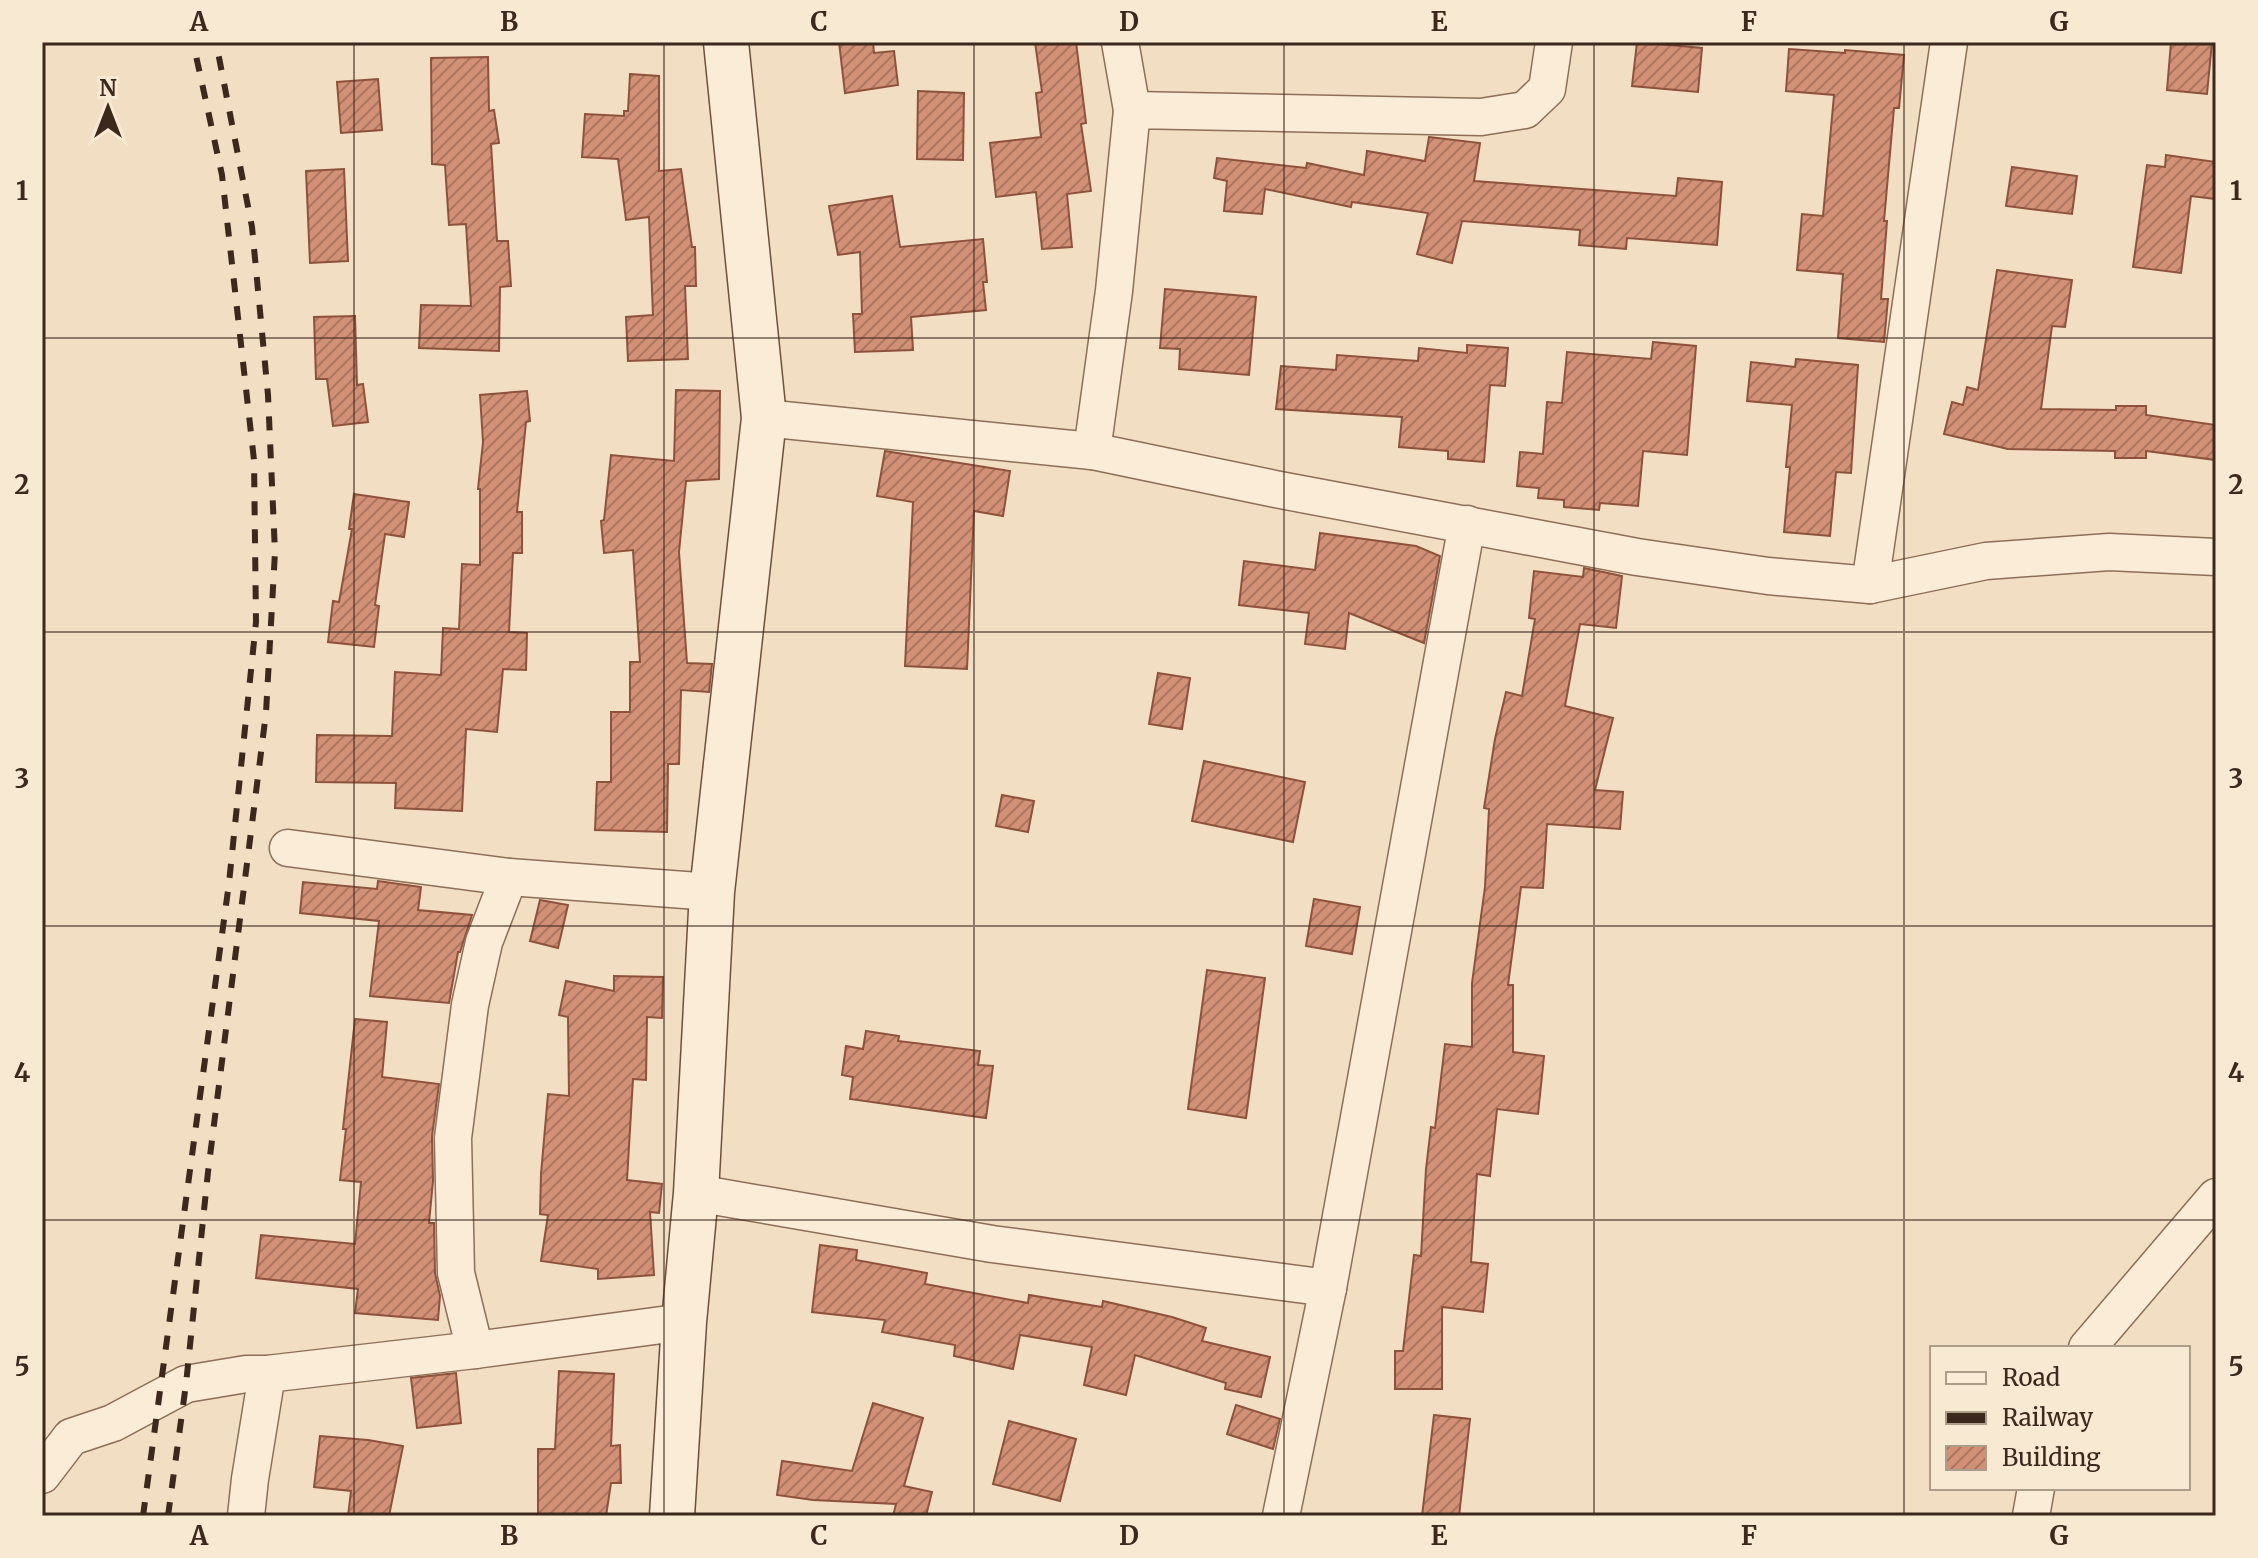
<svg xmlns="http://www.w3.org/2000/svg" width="2258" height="1558" viewBox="0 0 2258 1558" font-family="Merriweather,serif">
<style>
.building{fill:url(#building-hatch);stroke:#8e523c;stroke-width:2}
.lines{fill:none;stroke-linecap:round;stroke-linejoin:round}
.street-casing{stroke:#8d6e58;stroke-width:39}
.secondary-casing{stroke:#6f4f3b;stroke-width:47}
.street{stroke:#fbecd7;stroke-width:36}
.secondary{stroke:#fbecd7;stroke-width:44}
.rail{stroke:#3c281d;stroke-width:6;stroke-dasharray:14 14;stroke-linecap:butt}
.grid{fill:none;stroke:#3c281d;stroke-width:2;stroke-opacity:0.55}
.neatline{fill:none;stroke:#3c281d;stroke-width:3}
.grid-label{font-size:26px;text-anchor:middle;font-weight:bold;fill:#3c281d}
</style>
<defs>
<pattern id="building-hatch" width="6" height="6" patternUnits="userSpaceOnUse" patternTransform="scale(2)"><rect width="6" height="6" fill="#d29176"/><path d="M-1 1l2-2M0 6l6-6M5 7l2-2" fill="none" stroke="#ac7660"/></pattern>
</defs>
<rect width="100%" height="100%" fill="#f1dec3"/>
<g class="building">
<path d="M839,42h34l1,11 20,-2 4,34 -53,8z"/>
<path d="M1035,42h41l10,81 -5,1 10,67 -24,3 5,53 -30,2 -6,-57 -40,5 -6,-54 51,-6 -5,-44 6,-1z"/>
<path d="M1637,42l65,6 -4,44 -66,-6z"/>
<path d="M2171,42h41l-5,52 -40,-4z"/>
<path d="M1789,49l56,4v-3l59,5 -5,53h-5l-10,113h3l-6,78h7l-4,43 -46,-4 5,-64 -46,-4 5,-56 21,2 11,-121 -48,-4z"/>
<path d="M488,57l1,54 5,-1 5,33 -8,1 6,97h11l3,45 -11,1 -1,64 -80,-3 2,-43 50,1 -5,-82 -17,1 -4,-60 -13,-1 -1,-106z"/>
<path d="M630,74l29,2v95l22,-2 11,78h3l1,39h-11l3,73 -60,2 -2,-44 27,-2 -4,-98 -23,3 -8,-61 -36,-2 3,-43 39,2v-5h4z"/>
<path d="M378,79l4,51 -41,3 -4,-51z"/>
<path d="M918,91l46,2 -1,67 -46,-1z"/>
<path d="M1429,137l51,6 -6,38 202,15 2,-18 44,4 -5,63 -90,-7 -1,11 -47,-4 1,-15 -118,-9 -10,42 -35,-9 11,-41 -76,-11 -1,5 -86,-18 -3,25 -38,-3 3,-30 -13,-3 3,-20 89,10 1,-5 57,12 3,-24 58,10z"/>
<path d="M2166,155l50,7v37l-25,-3 -10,77 -48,-6 14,-102 18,2z"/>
<path d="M2012,167l65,9 -5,38 -66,-8z"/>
<path d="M344,169l4,92 -38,2 -4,-92z"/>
<path d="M892,196l8,51 83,-8 4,43h-4l3,28 -75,7 2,33 -58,2 -2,-38h9l-2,-62 -22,3 -9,-49z"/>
<path d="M1997,270l75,10 -7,47 -13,-1 -11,83 75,1v-4h30v9l70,10v35l-70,-9v7h-31v-7l-107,-2 -64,-15 8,-32 11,3 4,-18 11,3z"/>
<path d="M1165,289l91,8 -7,78 -70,-6 1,-20 -20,-1z"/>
<path d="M355,316l2,69 6,-1 5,38 -35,4 -6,-47h-11l-2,-62z"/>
<path d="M1653,342l43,4 -9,109 -44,-4 -5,55 -38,-3 -1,7 -35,-3v-7l-26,-2 1,-10 -22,-2 3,-34 23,2 4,-52 15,1 5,-51 84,7z"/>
<path d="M1467,345l41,3 -3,38 -15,-1 -6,77 -36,-3v-8l-49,-4 3,-30 -126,-8 5,-43 55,4 1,-15 81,6 1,-13 48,5z"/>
<path d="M1796,359l62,6 -7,108 -15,-1 -6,64 -46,-4 6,-65h-4l6,-62 -45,-4 4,-39 44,5z"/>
<path d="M676,390l44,1 -1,88 -33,2 -7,71 8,111 25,1 -3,28 -28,-2 -2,74h-11l-1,68 -72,-2 2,-48h14v-70h19v-50h10l-7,-112 -29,3 -3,-32 3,-1 7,-65 63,6z"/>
<path d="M527,391l3,30 -4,1 -9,90h5v41h-9l-4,79 18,1 -1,37 -23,-1 -6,63 -31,-3 -4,82 -67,-3 1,-25 -80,-1 1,-47 75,1 3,-64 46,3 2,-47 16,1 3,-65 18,1v-76h-2l5,-47 -3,-47z"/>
<path d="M885,451l125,20 -7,45 -29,-5 -7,158 -62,-3 8,-164 -36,-6z"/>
<path d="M354,494l55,8 -5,35 -19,-3 -10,71 4,1 -5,41 -46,-5 5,-41 6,1 13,-73h-3z"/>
<path d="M1320,533l96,13 24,10 -16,87 -75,-30 -4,36 -40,-5 4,-31 -70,-8 5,-44 71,9z"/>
<path d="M1584,568l38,8 -6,52 -36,-4 -15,82 48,12 -18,72 28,2 -3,37 -73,-5 -4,64 -22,-1 -13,98h5v67l31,4 -6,58 -41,-5 -7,67 -13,-2 -6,88 17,2 -5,48 -41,-5v82h-47v-38h8l11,-96 7,1 5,-87 5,-42 4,1 10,-84 27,3v-64l13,-96 4,-78 -5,-1 11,-69 11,-47 16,4 13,-77 -6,-1 5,-47 49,6z"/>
<path d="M1158,673l32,5 -8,51 -33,-5z"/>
<path d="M1204,761l101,21 -12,60 -101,-21z"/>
<path d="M1002,795l32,6 -6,31 -32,-6z"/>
<path d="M378,881l43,6 -3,23 54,5 -12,37h-2l-9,51 -79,-7 9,-75 -79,-8 3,-31 74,7z"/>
<path d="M1314,899l46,8 -8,47 -46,-8z"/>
<path d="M540,900l28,5 -10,43 -28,-7z"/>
<path d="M1207,970l58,8 -19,140 -58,-9z"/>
<path d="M614,976l49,1 -1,41 -15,-1 -1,63 -13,-1 -6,101 35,4 -3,29 -9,-1 4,63 -56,4v-10l-57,-8 7,-46 -8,-1 1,-40 7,-80 21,2 -1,-79 -9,-2 7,-34 48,10z"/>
<path d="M355,1019l32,3 -5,55 57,7 -7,52 1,45 -4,42h5l1,50 5,23 -2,24 -83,-7 3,-24 -102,-11 5,-43 94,9 6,-62 -21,-2 6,-51h-3z"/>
<path d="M866,1031l33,5 -1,5 82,10 -2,14 15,1 -7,52 -136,-19 3,-22 -11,-2 4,-29 17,3z"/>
<path d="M820,1245l37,5 -1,10 71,13 -2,11 103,19 1,-8 73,12 1,-6 69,16 34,11 -4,13 68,16 -9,40 -36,-8 1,-6 -91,-28 -9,40 -42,-10 8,-38 -72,-12 -7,34 -59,-13 1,-11 -73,-13 3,-12 -73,-8z"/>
<path d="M559,1371l55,3 -3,72 9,-1 1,38h-10l-5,33h-68v-67h17z"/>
<path d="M456,1373l5,50 -44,5 -6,-50z"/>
<path d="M873,1403l50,15 -19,68 28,6 -6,24h-33l3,-12 -83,-4 -36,-5 5,-34 70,10z"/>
<path d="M1236,1405l44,14 -7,30 -46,-15z"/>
<path d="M1434,1415l36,4 -11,97h-37z"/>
<path d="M1009,1421l67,18 -16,62 -67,-17z"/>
<path d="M320,1436l48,4 35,6 -14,70h-41l3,-25 -37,-4z"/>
</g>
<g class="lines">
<defs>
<g id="street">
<path d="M1120,42l12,68"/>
<path d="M764,418l328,33 183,38 362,68 131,19 102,9 116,-24 123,-9 107,5"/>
<path d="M1092,451l22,-160 18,-181 349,7 44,-7 22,-21 7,-47"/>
<path d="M1870,585l79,-543"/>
<path d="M288,848l221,29"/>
<path d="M696,1193l296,51 336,44 -47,228"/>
<path d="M1328,1288l139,-764"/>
<path d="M2087,1348l129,-151"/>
<path d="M475,1350l-19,-77 -3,-135 17,-133 14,-63 25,-65 203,15"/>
<path d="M42,1475l29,-38 42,-14 73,-39 60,-10h21"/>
<path d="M246,1516l4,-37 17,-105 208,-24 209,-28"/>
<path d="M2031,1516l5,-28"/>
</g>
<path id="secondary" d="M672,1516l12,-194 12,-129 16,-301 52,-474 -38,-376"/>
</defs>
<use href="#street" class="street-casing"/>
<use href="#secondary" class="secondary-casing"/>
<use href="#street" class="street"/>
<use href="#secondary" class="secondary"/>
<g class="rail">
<path d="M143,1516l86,-633 27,-261 -2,-162 -32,-285 -29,-133"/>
<path d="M168,1516l18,-132 22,-212 58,-459 9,-161 -7,-157 -16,-168 -36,-185"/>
</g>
</g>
<path class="grid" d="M354,42v1474M664,42v1474M974,42v1474M1284,42v1474M1594,42v1474M1904,42v1474M42,338h2174M42,632h2174M42,926h2174M42,1220h2174"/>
<rect width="2258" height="1558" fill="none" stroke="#f8e9d3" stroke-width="88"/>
<rect x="1930" y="1346" width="260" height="144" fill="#f8e9d3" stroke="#ad9c8a" stroke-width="2"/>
<rect x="1946" y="1372" width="40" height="12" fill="#fbecd7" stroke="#ad9c8a" stroke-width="2"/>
<text x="2002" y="1386" font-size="24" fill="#3c281d">Road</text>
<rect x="1946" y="1412" width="40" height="12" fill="#3c281d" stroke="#ad9c8a" stroke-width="2"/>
<text x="2002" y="1426" font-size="24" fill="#3c281d">Railway</text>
<rect x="1946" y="1446" width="40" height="24" fill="url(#building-hatch)" stroke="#ad9c8a" stroke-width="2"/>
<text x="2002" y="1466" font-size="24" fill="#3c281d">Building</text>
<g transform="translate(108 108)" stroke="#f8e9d3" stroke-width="6" paint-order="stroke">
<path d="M0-6L14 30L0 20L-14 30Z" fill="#3c281d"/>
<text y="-12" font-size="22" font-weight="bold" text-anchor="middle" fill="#3c281d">N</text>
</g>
<rect x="44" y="44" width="2170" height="1470" class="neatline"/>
<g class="grid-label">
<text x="199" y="31">A</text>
<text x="509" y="31">B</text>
<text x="819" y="31">C</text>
<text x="1129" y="31">D</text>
<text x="1439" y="31">E</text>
<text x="1749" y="31">F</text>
<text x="2059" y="31">G</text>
<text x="22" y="200">1</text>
<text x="2236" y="200">1</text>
<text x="22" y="494">2</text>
<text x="2236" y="494">2</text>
<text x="22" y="788">3</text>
<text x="2236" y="788">3</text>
<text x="22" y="1082">4</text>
<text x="2236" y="1082">4</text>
<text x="22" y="1376">5</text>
<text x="2236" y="1376">5</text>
<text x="199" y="1545">A</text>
<text x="509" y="1545">B</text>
<text x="819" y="1545">C</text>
<text x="1129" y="1545">D</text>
<text x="1439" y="1545">E</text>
<text x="1749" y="1545">F</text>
<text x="2059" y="1545">G</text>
</g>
</svg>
